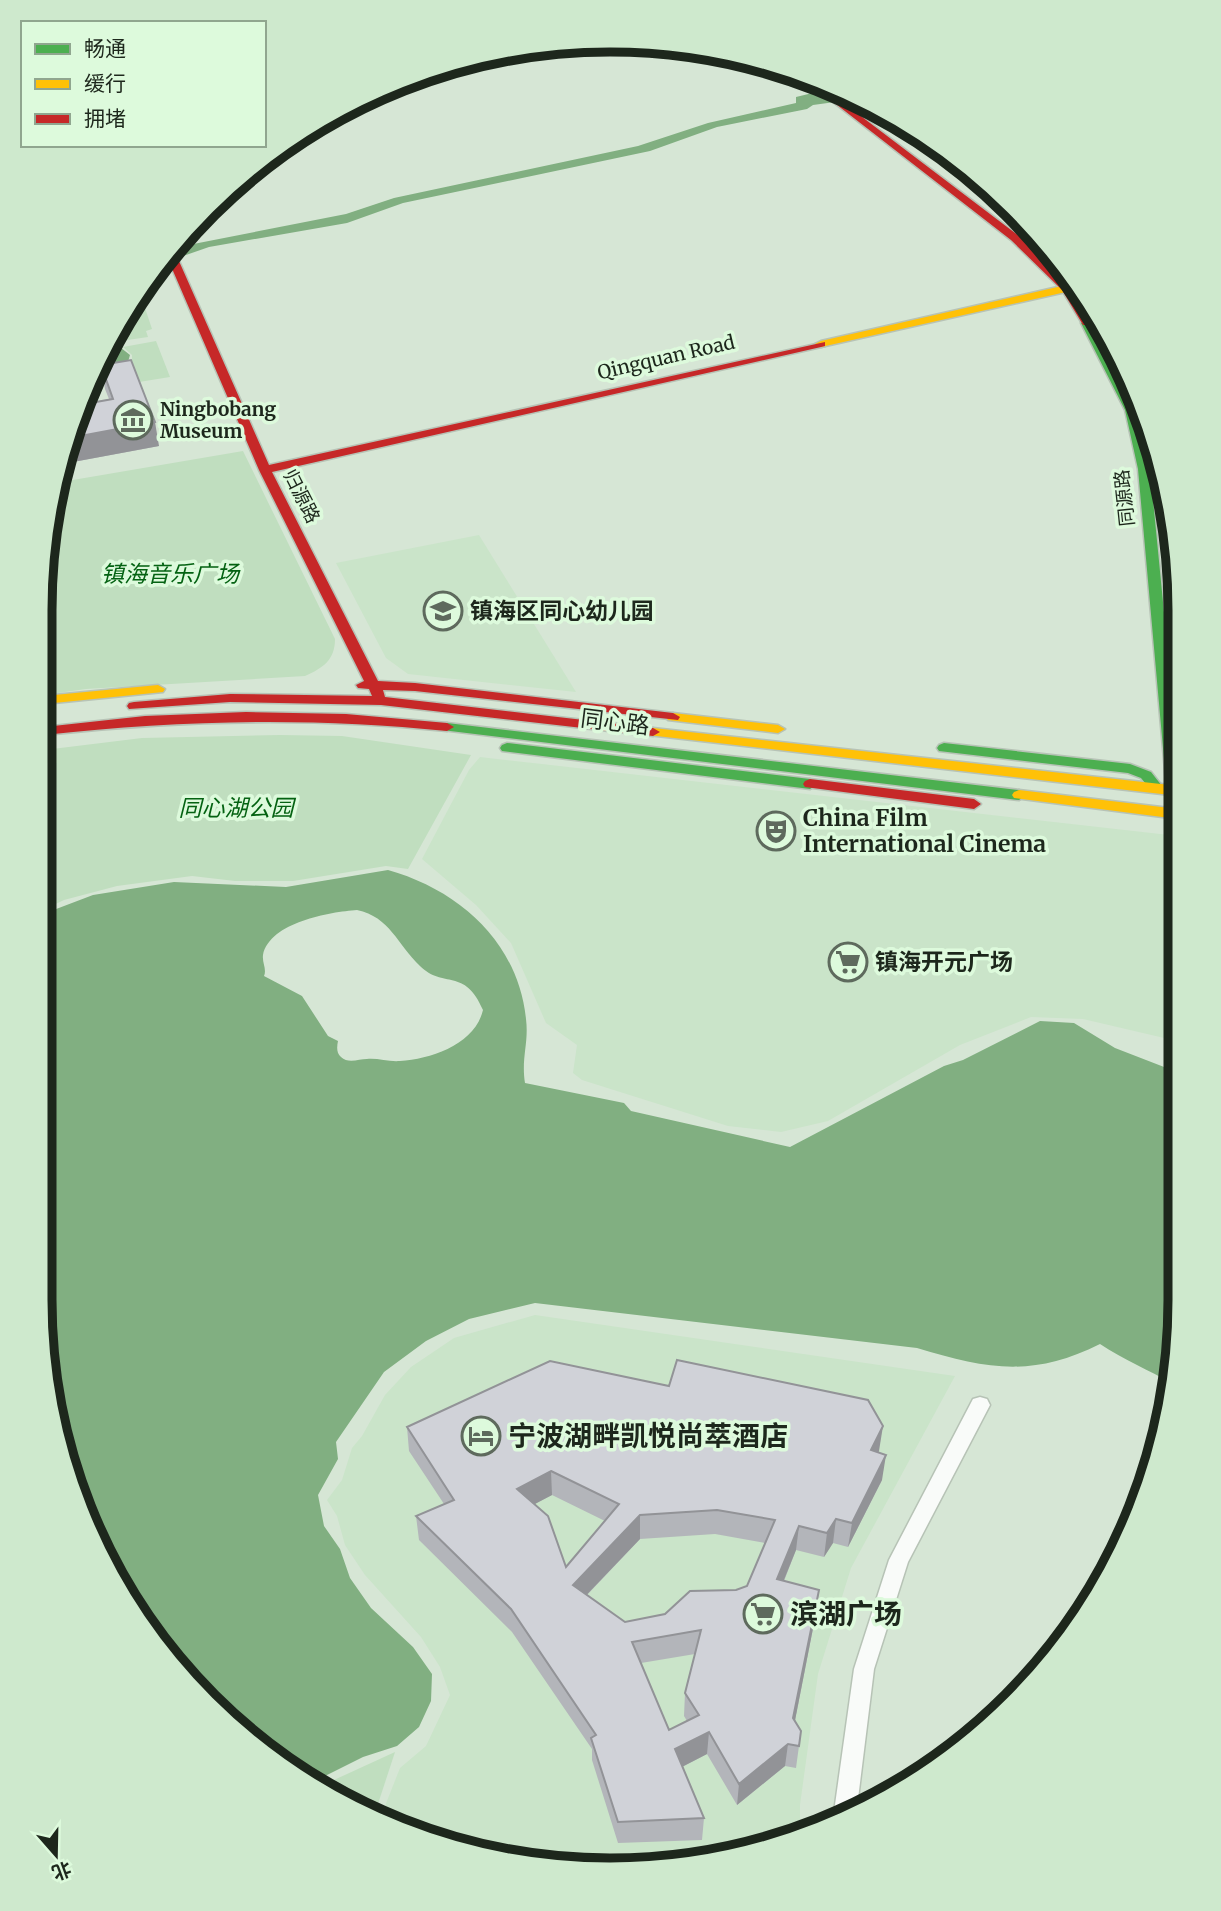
<svg xmlns="http://www.w3.org/2000/svg" width="1221" height="1911" viewBox="0 0 1221 1911" font-family="Merriweather,'Noto Sans SC',serif">
<style>
.built{fill:#cae4c9}
.green{fill:#c0debf}
.water{fill:#81af81;fill-rule:evenodd}
.lines{fill:none;stroke-linecap:round;stroke-linejoin:round}
.street-casing{stroke:#b7c3b6;stroke-width:3}
.fast-casing{stroke:#b7c3b6;stroke-width:3}
.slow-casing{stroke:#b7c3b6;stroke-width:3}
.jam-casing{stroke:#b7c3b6;stroke-width:3}
.street{fill:#f9fbf9;fill-rule:evenodd}
.fast{fill:#4caf50;fill-rule:evenodd}
.slow{fill:#ffc107;fill-rule:evenodd}
.jam{fill:#c62828;fill-rule:evenodd}
.wall{fill:#b3b5ba;fill-rule:evenodd}
.shaded-wall{fill:#929397}
.building{fill:#d0d2d8;stroke:#929397;stroke-width:2;fill-rule:evenodd}
.labels{text-anchor:middle;stroke-width:7;stroke-linejoin:round;paint-order:stroke}
.far-street-label{font-size:19px;fill:#1d271c;stroke:#ddfadc}
.far-poi-label{font-size:19px;font-weight:bold;fill:#1d271c;stroke:#ddfadc;text-anchor:start}
.park-label{font-size:23px;font-style:italic;fill:#046212;stroke:#ddfadc}
.poi-label{font-size:23px;font-weight:bold;fill:#1d271c;stroke:#ddfadc;text-anchor:start}
.street-label{font-size:23px;fill:#1d271c;stroke:#ddfadc}
.near-poi-label{font-size:28px;font-weight:bold;fill:#1d271c;stroke:#ddfadc;text-anchor:start}
.rim{fill:none;stroke:#1d271c;stroke-width:9}
</style>
<rect width="100%" height="100%" fill="#d6e6d5"/>
<g class="built">
<path d="M479,535l97,157 -168,-18 -22,-16 -50,-95z"/>
<path d="M480,757l698,79 -1,205 -94,-22 -52,-2 -71,28 -132,76 -47,11 -53,-6 -146,-46 -9,-7 4,-28 -31,-22 -35,-80 -35,-38 -54,-46 47,-89z"/>
<path d="M535,1315l420,61 -104,192 -33,106 -18,131v27l-42,19 -184,19 -147,-30 -46,-24 19,-48 26,-22 24,-51 -10,-28 -19,-30 -56,-62 -20,-30 -8,-29 -10,-16 15,-20 10,-32 10,-12 23,-41 26,-28 43,-29z"/>
</g>
<g class="green">
<path d="M141,296l11,33 -6,2 2,6 -34,5 -2,-4z"/>
<path d="M156,341l14,36 -62,10 24,-27v-5l-9,-8z"/>
<path d="M243,451l92,188c0,21 -12,29 -30,37l-219,13 -42,6 1,-159 16,-54z"/>
<path d="M280,735l62,1 129,19 -63,114 -22,-3 -93,15h-58l-43,-5 -75,10 -53,14 -21,10 1,-160 98,-12z"/>
<path d="M395,1752l-20,61 -52,-28z"/>
</g>
<g class="water">
<path d="M833,88l24,11 -44,6 -6,4 -90,18 -67,24 -247,52 -56,20 -138,24 -46,16 10,-15 173,-34 48,-16 244,-52 70,-23 88,-20v-6z"/>
<path d="M111,340l19,15 -3,10 -36,21 3,-11 13,-2 -7,-16z"/>
<path d="M388,870c71,20 130,72 138,149 3,24 -5,39 -1,64l99,20 7,8 159,36 154,-81 19,-6 77,-39 34,2 41,25 62,24 -1,303 -3,9c-24,-14 -49,-24 -73,-40 -68,34 -113,25 -183,4l-382,-45 -66,16 -43,22 -42,31 -48,70 2,17 -20,36 6,31 16,23 10,29 21,30 42,39 19,27 -1,27 -12,26 -22,19 -34,11 -48,24 -45,-25 2,-4 -6,-16 -24,-5 -105,-113 -67,-135 -30,-183 3,-386 50,-19 81,-13 112,5zM357,910c33,7 40,34 63,56 23,23 45,1 63,44 -8,34 -51,49 -83,51 -11,1 -22,-3 -33,-2 -8,0 -19,5 -26,-2 -5,-4 -4,-11 -3,-16l-10,-5 -26,-40 -38,-20c3,-7 -2,-13 -1,-21 7,-33 67,-43 94,-45z"/>
</g>
<g class="lines">
<defs>
<path id="street" d="M980,1397l7,2 3,6 -82,157 -34,107 -17,138 -21,9 -2,-4 20,-143 35,-109 84,-161z"/>
<g id="fast">
<path d="M1087,320l6,3 44,87 13,59 29,297 -1,42 -3,1 -7,-5 -30,-335 -13,-59 -44,-87z"/>
<path d="M447,723l572,67 7,5 -7,5 -577,-70 -2,-3 2,-3z"/>
<path d="M507,743l303,36 7,5 -7,5 -308,-38 -2,-3 2,-3z"/>
<path d="M944,743l186,21 21,8 11,14 -2,3h-10l-9,-11 -13,-5 -189,-22 -2,-3 2,-3z"/>
</g>
<g id="slow">
<path d="M1075,283l4,6 -258,58 -6,-3 6,-3z"/>
<path d="M158,685l7,4 -2,3 -119,12v-8z"/>
<path d="M673,713l105,12 7,4 -7,4 -110,-13 -2,-3z"/>
<path d="M653,728l526,58v10l-531,-61 -2,-3z"/>
<path d="M1019,790l159,19v10l-164,-21 -2,-3 2,-3z"/>
</g>
<g id="jam">
<path d="M573,42h8l-167,39 -4,-2 23,-8z"/>
<path d="M792,70l20,9 207,157 51,50 23,37 -2,2h-8l-21,-35 -51,-50z"/>
<path d="M172,249l3,3 94,213 556,-123v4l-4,1 -549,125 106,209 37,2 258,30 7,4 -2,3 -263,-29 -32,-1 2,7 268,31 7,4 -7,4 -272,-31 -151,-3 -101,7 -2,-3 2,-3 5,-1 96,-8 142,2 -3,-7 -11,-1 -2,-3 8,-4 -105,-211 -92,-213z"/>
<path d="M1161,463l19,111 -1,16 -7,-4 -16,-119z"/>
<path d="M246,712l100,2 101,9 7,4 -7,4c-136,-14 -268,-11 -403,4v-8l101,-11z"/>
<path d="M810,779l164,20 7,5 -7,5 -169,-22 -2,-3 2,-3z"/>
</g>
</defs>
<use href="#street" class="street-casing"/>
<use href="#fast" class="fast-casing"/>
<use href="#slow" class="slow-casing"/>
<use href="#jam" class="jam-casing"/>
<use href="#street" class="street"/>
<use href="#fast" class="fast"/>
<use href="#slow" class="slow"/>
<use href="#jam" class="jam"/>
</g>
<g class="wall">
<path d="M101,365l58,81 -86,16 -2,-3 -3,1 17,-56 24,-5 -4,-10z"/>
<path d="M407,1427l472,24 -1,1 4,28 -34,67 -15,-4 -9,14 -28,-7 -12,31 35,9 -3,23 -21,107 6,11 -5,37 -11,-2 -48,39 -30,-51 -25,13 22,51 -2,22 -84,3 -26,-83v-11l-80,-117 -93,-92 -3,-24 28,-12 -35,-53zM552,1495l53,26 -39,46 -32,-63zM715,1534l50,9 -18,43 -11,4 -71,24 -40,8 -38,-27 53,-56zM695,1654l-10,39 -1,23 3,5 -18,9 -28,-67z"/>
</g>
<g class="shaded-wall">
<path d="M155,422l4,24 -86,16 -2,-11 4,-14z"/>
<path d="M883,1426l-4,25 -12,23 4,-24z"/>
<path d="M886,1455l-4,25 -34,67 4,-24z"/>
<path d="M551,1471l1,24 -34,18 -1,-24z"/>
<path d="M640,1515v24l-66,69 -1,-23z"/>
<path d="M836,1519l-3,24 -9,14 3,-24z"/>
<path d="M799,1526l-3,24 -21,52 2,-23z"/>
<path d="M819,1590l-3,23 -25,128 2,-23z"/>
<path d="M709,1732l-2,22 -33,17 1,-22z"/>
<path d="M788,1744l-3,22 -48,39 2,-21z"/>
</g>
<g class="building">
<path d="M131,360l24,62 -80,15 10,-33 28,-5 -12,-34z"/>
<path d="M677,1360l191,40 15,26 -12,24 15,5 -34,68 -16,-4 -9,14 -28,-7 -22,53 42,11 -26,128 8,13 -2,15 -11,-2 -49,40 -30,-52 -34,17 29,69 -86,4 -27,-84 5,-3 -85,-126 -95,-93 38,-16 -47,-73 143,-66 119,25zM551,1471l68,33 -53,63 -18,-51 -31,-27zM717,1510l58,10 -28,66 -11,4 -46,1 -25,23 -40,8 -52,-37 67,-70zM701,1630l-16,63 14,22 -30,15 -37,-88z"/>
</g>
<defs>
<symbol id="museum-ring" viewBox="-11 -11 22 22"><circle r="9.5" fill="#ddfadc" stroke="#5e6a5d" stroke-width="1.5"/><path d="M0-6L6-3V-2H-6V-3ZM-5-1h2V3h-2ZM-1-1h2V3h-2ZM3-1h2V3H3ZM-6 4H6V6H-6Z" fill="#5e6a5d"/></symbol>
<symbol id="school-ring" viewBox="-11 -11 22 22"><circle r="9.5" fill="#ddfadc" stroke="#5e6a5d" stroke-width="1.5"/><path d="M0-5L7-2L0 1L-7-2ZM-4 1L0 2.5L4 1V4Q0 6-4 4Z" fill="#5e6a5d"/></symbol>
<symbol id="theatre-ring" viewBox="-11 -11 22 22"><circle r="9.5" fill="#ddfadc" stroke="#5e6a5d" stroke-width="1.5"/><path d="M-5-5.5Q0-4 5-5.5V0Q5 5 0 6Q-5 5-5 0ZM-3.3-2.5H-1v1.5H-3.3ZM1-2.5H3.3v1.5H1ZM-2.8 1Q0 5.5 2.8 1Z" fill="#5e6a5d"/></symbol>
<symbol id="supermarket-ring" viewBox="-11 -11 22 22"><circle r="9.5" fill="#ddfadc" stroke="#5e6a5d" stroke-width="1.5"/><path d="M-6-5.5h2.5l.6 2H6L4.5 2H-2.5L-4.4-4H-6ZM-1.5 3.2a1.3 1.3 0 1 0 .1 0ZM3 3.2a1.3 1.3 0 1 0 .1 0Z" fill="#5e6a5d"/></symbol>
<symbol id="hotel-ring" viewBox="-11 -11 22 22"><circle r="9.5" fill="#ddfadc" stroke="#5e6a5d" stroke-width="1.5"/><path d="M-6-4.5h1.5V1H6V5H4.5V3h-9V5H-6ZM-4 0a1.8 1.8 0 1 1 3.6 0ZM.5 0V-2.5h3Q6-2.5 6 0Z" fill="#5e6a5d"/></symbol>
</defs>
<g fill-rule="evenodd">
<use href="#museum-ring" x="111" y="398" width="44" height="44"/>
<use href="#school-ring" x="421" y="589" width="44" height="44"/>
<use href="#theatre-ring" x="754" y="809" width="44" height="44"/>
<use href="#supermarket-ring" x="826" y="940" width="44" height="44"/>
<use href="#hotel-ring" x="459" y="1414" width="44" height="44"/>
<use href="#supermarket-ring" x="741" y="1592" width="44" height="44"/>
</g>
<g class="labels">
<g class="far-street-label">
<text transform="translate(666 357) rotate(-13)" y="7">Qingquan Road</text>
<text transform="translate(302 496) rotate(63)" y="7">归源路</text>
<text transform="translate(1124 498) rotate(-96)" y="7">同源路</text>
</g>
<g class="far-poi-label">
<text x="160" y="416">Ningbobang<tspan x="160" dy="22">Museum</tspan></text>
</g>
<g class="park-label">
<text x="170" y="582">镇海音乐广场</text>
<text x="236" y="816">同心湖公园</text>
</g>
<g class="poi-label">
<text x="470" y="619">镇海区同心幼儿园</text>
<text x="803" y="826">China Film<tspan x="803" dy="26">International Cinema</tspan></text>
<text x="875" y="970">镇海开元广场</text>
</g>
<g class="street-label">
<text transform="translate(615 722) rotate(7)" y="8">同心路</text>
</g>
<g class="near-poi-label">
<text x="508" y="1446">宁波湖畔凯悦尚萃酒店</text>
<text x="790" y="1624">滨湖广场</text>
</g>
</g>
<path d="M0 0H1221V1911H0ZM610 52H610A558 558 0 0 1 1168 610V1300A558 558 0 0 1 610 1858H610A558 558 0 0 1 52 1300V610A558 558 0 0 1 610 52Z" fill="#cee9cd" fill-rule="evenodd"/>
<path class="rim" d="M610 52H610A558 558 0 0 1 1168 610V1300A558 558 0 0 1 610 1858H610A558 558 0 0 1 52 1300V610A558 558 0 0 1 610 52Z"/>
<rect x="21" y="21" width="245" height="126" fill="#ddfadc" stroke="#90a68f" stroke-width="2"/>
<rect x="35" y="44" width="35" height="10" fill="#4caf50" stroke="#90a68f" stroke-width="2"/>
<text x="84" y="56" font-size="21" fill="#1d271c">畅通</text>
<rect x="35" y="79" width="35" height="10" fill="#ffc107" stroke="#90a68f" stroke-width="2"/>
<text x="84" y="91" font-size="21" fill="#1d271c">缓行</text>
<rect x="35" y="114" width="35" height="10" fill="#c62828" stroke="#90a68f" stroke-width="2"/>
<text x="84" y="126" font-size="21" fill="#1d271c">拥堵</text>
<g transform="translate(56 1855) rotate(160)" stroke="#ddfadc" stroke-width="5" paint-order="stroke">
<path d="M0-5L12 26L0 18L-12 26Z" fill="#1d271c"/>
<text y="-10" font-size="19" font-weight="bold" text-anchor="middle" fill="#1d271c">北</text>
</g>
</svg>
